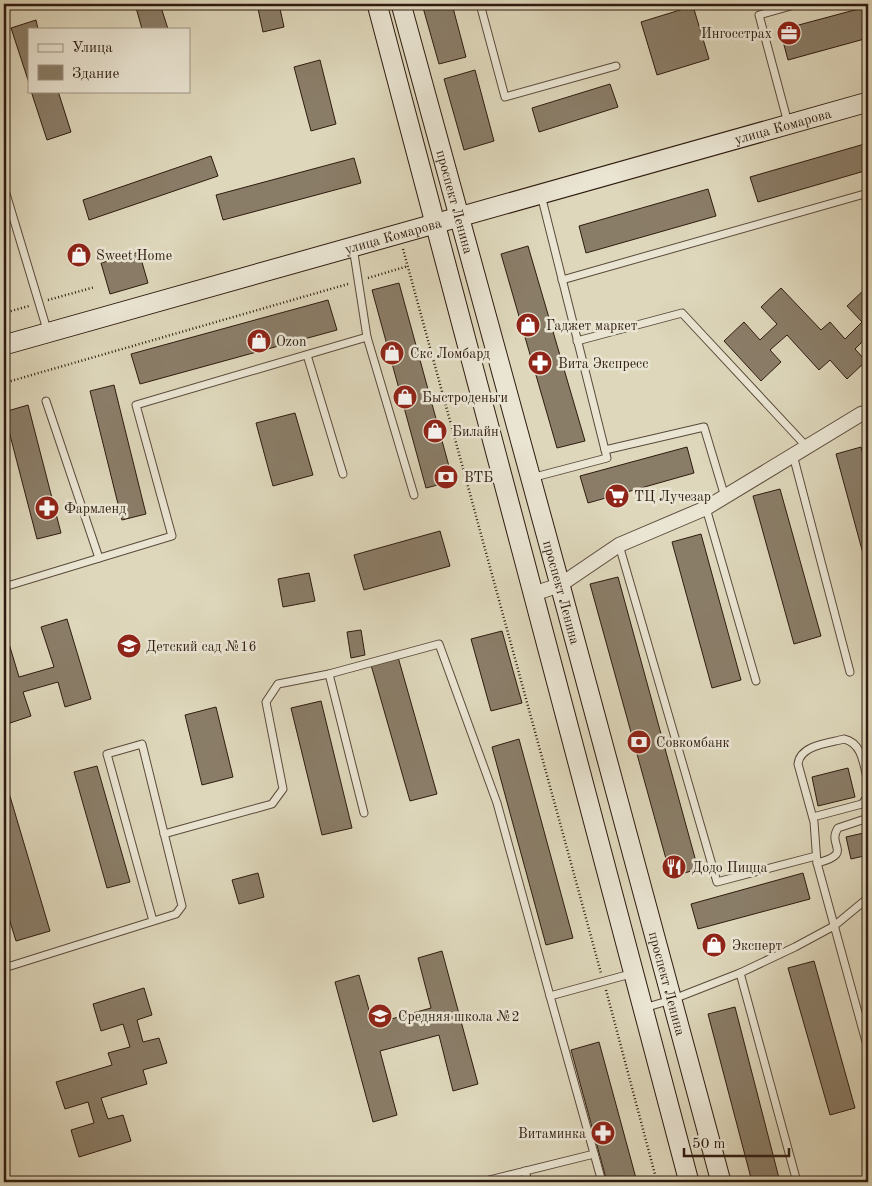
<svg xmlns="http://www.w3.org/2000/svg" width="872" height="1186" viewBox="0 0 872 1186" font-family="'Old Standard TT',serif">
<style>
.building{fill:#8a7d68;stroke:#2e1b0f}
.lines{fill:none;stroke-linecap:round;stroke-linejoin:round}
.lane-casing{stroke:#5a4a3a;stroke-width:9}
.street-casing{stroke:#5a4a3a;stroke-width:16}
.secondary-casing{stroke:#2e1b0f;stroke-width:21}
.path{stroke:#2e1b0f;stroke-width:2.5;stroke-dasharray:1 2.5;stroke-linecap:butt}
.lane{stroke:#eae5d3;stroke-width:7}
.street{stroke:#eae5d3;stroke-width:14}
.secondary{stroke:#eae5d3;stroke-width:19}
.labels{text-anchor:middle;stroke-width:5;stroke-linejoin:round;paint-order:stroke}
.poi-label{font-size:14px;fill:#2e1b0f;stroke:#eae5d3;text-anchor:start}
.street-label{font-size:14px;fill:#2e1b0f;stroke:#eae5d3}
</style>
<rect width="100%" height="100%" fill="#ded7bb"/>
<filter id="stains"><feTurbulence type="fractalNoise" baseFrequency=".004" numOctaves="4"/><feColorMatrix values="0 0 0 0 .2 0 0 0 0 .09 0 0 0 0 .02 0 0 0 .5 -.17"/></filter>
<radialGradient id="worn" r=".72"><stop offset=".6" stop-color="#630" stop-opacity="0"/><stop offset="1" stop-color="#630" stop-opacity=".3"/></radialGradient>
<g class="building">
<path d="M135,4h25l8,25h-26z"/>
<path d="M257,4h22l5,23 -21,5z"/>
<path d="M422,4h30l14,53 -27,7z"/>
<path d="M861,4h7v34l-80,22 -8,-30 82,-22z"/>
<path d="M693,6l16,53 -52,16 -16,-53z"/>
<path d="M36,20l2,9h-9v54l-18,-55z"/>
<path d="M320,60l16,64 -25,7 -17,-64z"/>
<path d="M475,70l19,71 -30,9 -20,-71z"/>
<path d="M610,84l8,23 -79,25 -7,-24z"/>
<path d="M31,91h27l13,41 -24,8z"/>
<path d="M868,143v27l-110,32 -8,-25z"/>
<path d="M211,156l7,20 -129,44 -6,-20z"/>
<path d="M354,158l7,25 -138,37 -7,-25z"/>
<path d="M708,189l8,27 -130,37 -7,-27z"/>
<path d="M528,246l57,195 -28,7 -56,-194z"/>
<path d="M139,252l9,31 -38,11 -9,-31z"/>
<path d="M399,283l54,198 -27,7 -54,-198z"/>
<path d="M867,287l1,49 -13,13 11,12 -19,18 -17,-19 -11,10 -32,-35 -17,15 11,12 -20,19 -37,-40 20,-19 16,18 17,-16 -16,-17 20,-19 40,42 9,-8 15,17 17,-17 -15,-16z"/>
<path d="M328,300l9,30 -197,54 -9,-30z"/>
<path d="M114,385l32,129 -24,6 -32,-129z"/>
<path d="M28,405l33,128 -24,6 -33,-127z"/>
<path d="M295,413l18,62 -40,11 -17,-63z"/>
<path d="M687,447l7,26 -106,30 -8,-27z"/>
<path d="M861,447l7,25v100l-32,-118z"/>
<path d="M780,489l41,147 -27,8 -41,-148z"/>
<path d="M440,531l10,35 -86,24 -10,-35z"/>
<path d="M701,534l40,146 -29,8 -40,-146z"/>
<path d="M309,573l6,28 -32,6 -5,-28z"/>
<path d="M618,577l80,292 -27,8 -81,-293z"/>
<path d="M67,619l24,80 -26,8 -7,-25 -35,10 8,24 -27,9v-88h3l12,40 35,-10 -13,-40z"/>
<path d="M361,630l4,25 -14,3 -4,-26z"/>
<path d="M502,631l20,72 -31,8 -20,-72z"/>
<path d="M398,657l39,137 -27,7 -39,-136z"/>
<path d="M321,701l31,127 -30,7 -31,-127z"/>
<path d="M216,707l17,70 -31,8 -17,-70z"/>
<path d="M519,739l54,199 -27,7 -54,-198z"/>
<path d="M97,766l33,116 -23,6 -33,-116z"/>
<path d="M848,768l7,29 -37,9 -6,-29z"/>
<path d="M9,793l41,138 -34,10 -12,-39v-107z"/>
<path d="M868,832v23l-17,4 -5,-22z"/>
<path d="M258,873l6,24 -25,7 -7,-24z"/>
<path d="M803,873l7,26 -112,30 -7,-25z"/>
<path d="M442,951l36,133 -25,7 -14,-56 -59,16 17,64 -24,7 -38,-140 24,-7 14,49 58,-16 -13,-50z"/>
<path d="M814,961l41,147 -25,7 -42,-147z"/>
<path d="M144,988l8,27 -15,5 6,22 16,-4 8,25 -24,7 4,14 -46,14 7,21 15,-4 8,26 -52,16 -8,-27 23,-7 -6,-21 -23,7 -9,-27 56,-17 -4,-12 22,-6 -7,-23 -22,7 -8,-27z"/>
<path d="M735,1007l45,175h-28l-44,-168z"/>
<path d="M599,1042l38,140h-30l-36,-132z"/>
</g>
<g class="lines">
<defs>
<g id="lane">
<path d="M480,4l25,93 111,-31"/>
<path d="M788,123l-29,-108 39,-11"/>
<path d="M4,187l44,146"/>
<path d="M562,280l306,-87"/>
<path d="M367,337l47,158"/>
<path d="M577,341l105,-28 125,134"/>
<path d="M307,355l36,119"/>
<path d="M46,401l53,157"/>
<path d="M605,450l99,-23 21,70"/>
<path d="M793,455l57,217"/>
<path d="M531,478l76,-20 -66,-263"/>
<path d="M706,508l50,173"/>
<path d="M619,545l98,337 99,-26"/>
<path d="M4,587l168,-51 -36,-131 231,-68 -14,-90"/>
<path d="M329,674l35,139"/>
<path d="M868,783c-4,-16 -5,-40 -24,-44 -15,4 -44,6 -46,25l16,58 3,41 51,186"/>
<path d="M813,817l49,-13 6,-8"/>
<path d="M164,834l108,-30 11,-15 -17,-87 12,-18 51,-10 110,-30 58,159 53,193"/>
<path d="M817,863c38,-10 9,-17 21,-35l30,-10"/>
<path d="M4,968l172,-54 6,-8 -40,-162 -35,10 46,167"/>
<path d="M740,973l57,209"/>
<path d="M644,1008l27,-8 69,-27 55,-26 39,-21 34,-28"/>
<path d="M525,1171l3,11"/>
<path d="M481,1182l113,-28"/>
<path d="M602,1182l-52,-186 84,-23"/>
</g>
<path id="street" d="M533,594l27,-9 59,-40 87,-37 155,-94 7,-2"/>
<g id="secondary">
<path d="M377,4l312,1178"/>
<path id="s1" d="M401,4l159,581 161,597"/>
<path id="s2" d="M4,345l864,-243"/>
</g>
</defs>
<use href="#lane" class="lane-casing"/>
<use href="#street" class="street-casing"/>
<use href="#secondary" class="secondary-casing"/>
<g class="path">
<path d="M403,249l198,724"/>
<path d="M368,278l40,-12"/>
<path d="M48,300l47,-13"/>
<path d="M4,313l25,-7"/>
<path d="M4,383l344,-99"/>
<path d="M606,990l51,192"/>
</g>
<use href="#lane" class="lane"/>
<use href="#street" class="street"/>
<use href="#secondary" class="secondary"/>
</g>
<defs>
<symbol id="office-disc" viewBox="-11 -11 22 22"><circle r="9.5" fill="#8f2418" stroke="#eae5d3"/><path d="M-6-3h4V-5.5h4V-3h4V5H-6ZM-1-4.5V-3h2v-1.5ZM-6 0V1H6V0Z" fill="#fff"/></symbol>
<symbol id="shop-disc" viewBox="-11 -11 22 22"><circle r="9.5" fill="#8f2418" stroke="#eae5d3"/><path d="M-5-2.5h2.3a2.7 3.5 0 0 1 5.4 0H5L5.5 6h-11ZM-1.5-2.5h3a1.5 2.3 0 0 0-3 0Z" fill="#fff"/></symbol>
<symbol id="pharmacy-disc" viewBox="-11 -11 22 22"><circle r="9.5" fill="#8f2418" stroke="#eae5d3"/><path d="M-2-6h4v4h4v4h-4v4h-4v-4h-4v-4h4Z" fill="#fff"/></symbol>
<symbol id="bank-disc" viewBox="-11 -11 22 22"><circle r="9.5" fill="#8f2418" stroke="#eae5d3"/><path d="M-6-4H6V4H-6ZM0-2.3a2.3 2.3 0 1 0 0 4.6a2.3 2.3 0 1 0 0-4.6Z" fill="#fff"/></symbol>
<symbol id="supermarket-disc" viewBox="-11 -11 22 22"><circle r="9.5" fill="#8f2418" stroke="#eae5d3"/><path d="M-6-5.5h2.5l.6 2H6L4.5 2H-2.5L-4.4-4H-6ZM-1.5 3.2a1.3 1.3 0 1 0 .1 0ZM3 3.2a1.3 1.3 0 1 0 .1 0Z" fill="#fff"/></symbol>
<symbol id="school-disc" viewBox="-11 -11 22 22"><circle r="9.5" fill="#8f2418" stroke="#eae5d3"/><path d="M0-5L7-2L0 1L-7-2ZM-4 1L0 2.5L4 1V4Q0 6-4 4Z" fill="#fff"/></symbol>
<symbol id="restaurant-disc" viewBox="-11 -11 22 22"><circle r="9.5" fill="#8f2418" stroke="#eae5d3"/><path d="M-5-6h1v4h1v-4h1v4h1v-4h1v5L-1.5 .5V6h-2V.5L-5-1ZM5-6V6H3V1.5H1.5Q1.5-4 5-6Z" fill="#fff"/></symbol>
</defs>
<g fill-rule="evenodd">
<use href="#office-disc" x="775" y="19" width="28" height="28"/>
<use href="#shop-disc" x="65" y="241" width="28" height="28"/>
<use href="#shop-disc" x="514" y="311" width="28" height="28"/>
<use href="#shop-disc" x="245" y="327" width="28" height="28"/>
<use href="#shop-disc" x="378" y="339" width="28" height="28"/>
<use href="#pharmacy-disc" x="526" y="349" width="28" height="28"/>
<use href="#shop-disc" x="391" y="383" width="28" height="28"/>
<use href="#shop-disc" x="421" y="417" width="28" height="28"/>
<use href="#bank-disc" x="432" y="463" width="28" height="28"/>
<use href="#supermarket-disc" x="603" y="482" width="28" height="28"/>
<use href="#pharmacy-disc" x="33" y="494" width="28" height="28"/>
<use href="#school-disc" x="115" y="632" width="28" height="28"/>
<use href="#bank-disc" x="625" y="728" width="28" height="28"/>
<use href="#restaurant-disc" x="660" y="853" width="28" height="28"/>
<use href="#shop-disc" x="700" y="931" width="28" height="28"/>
<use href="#school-disc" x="366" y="1002" width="28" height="28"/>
<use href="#pharmacy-disc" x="589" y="1119" width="28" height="28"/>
</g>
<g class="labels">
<g class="poi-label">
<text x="772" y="38" text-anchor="end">Ингосстрах</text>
<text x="96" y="260">Sweet Home</text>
<text x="546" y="330">Гаджет маркет</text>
<text x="276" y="346">Ozon</text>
<text x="410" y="358">Скс Ломбард</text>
<text x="558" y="368">Вита Экспресс</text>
<text x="422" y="402">Быстроденьги</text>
<text x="452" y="436">Билайн</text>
<text x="464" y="482">ВТБ</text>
<text x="634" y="501">ТЦ Лучезар</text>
<text x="64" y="513">Фармленд</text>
<text x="146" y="651">Детский сад №16</text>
<text x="656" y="747">Совкомбанк</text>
<text x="692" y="872">Додо Пицца</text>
<text x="732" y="950">Эксперт</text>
<text x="398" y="1021">Средняя школа №2</text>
<text x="586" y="1138" text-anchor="end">Витаминка</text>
</g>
<g class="street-label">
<text dy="5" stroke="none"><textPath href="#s2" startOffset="809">улица Комарова</textPath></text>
<text dy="5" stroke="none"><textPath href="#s1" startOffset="205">проспект Ленина</textPath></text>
<text dy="5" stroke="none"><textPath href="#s2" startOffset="404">улица Комарова</textPath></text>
<text dy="5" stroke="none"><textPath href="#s1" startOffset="610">проспект Ленина</textPath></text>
<text dy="5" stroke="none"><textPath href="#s1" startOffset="1015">проспект Ленина</textPath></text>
</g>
</g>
<rect width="872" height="1186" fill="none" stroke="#ded7bb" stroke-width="20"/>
<rect x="5" y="5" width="862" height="1176" fill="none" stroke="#2e1b0f" stroke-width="2.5"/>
<rect x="10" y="10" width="852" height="1166" fill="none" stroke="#2e1b0f"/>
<rect x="28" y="28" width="162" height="65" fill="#eae5d3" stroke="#9f9485"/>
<rect x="38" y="44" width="25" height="8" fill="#eae5d3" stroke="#9f9485"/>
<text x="72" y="52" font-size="15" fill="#2e1b0f">Улица</text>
<rect x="38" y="65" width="25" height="15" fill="#8a7d68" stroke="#9f9485"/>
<text x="72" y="78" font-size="15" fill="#2e1b0f">Здание</text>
<path d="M684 1148v8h105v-8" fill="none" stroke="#2e1b0f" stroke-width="2.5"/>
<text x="692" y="1148" font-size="15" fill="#2e1b0f" stroke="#eae5d3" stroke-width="4" paint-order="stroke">50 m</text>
<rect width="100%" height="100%" filter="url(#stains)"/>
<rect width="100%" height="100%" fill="url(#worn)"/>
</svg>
